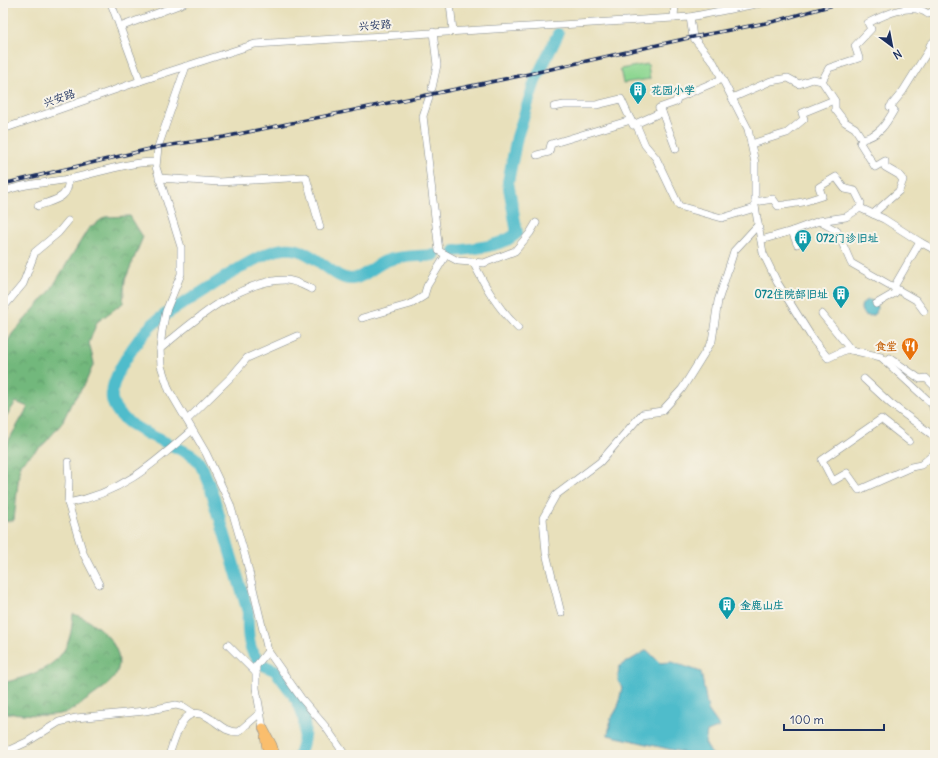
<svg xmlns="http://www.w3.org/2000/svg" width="938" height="758" viewBox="0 0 938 758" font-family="Delius,'LXGW WenKai TC',sans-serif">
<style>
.forest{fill:url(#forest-crowns);stroke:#46746d}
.pitch{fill:#8ed792;stroke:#548378}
.water{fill:#50bccb;stroke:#367694}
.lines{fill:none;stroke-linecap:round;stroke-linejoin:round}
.river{stroke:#50bccb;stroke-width:12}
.minor-casing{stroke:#82888c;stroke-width:8}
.major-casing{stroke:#82888c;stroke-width:10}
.minor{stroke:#fff;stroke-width:7}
.major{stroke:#fabe6d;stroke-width:9}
.rail-casing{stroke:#1b2f5e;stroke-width:3.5}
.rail{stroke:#f7f3e8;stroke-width:2;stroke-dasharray:6;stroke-linecap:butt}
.labels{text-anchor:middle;stroke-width:4;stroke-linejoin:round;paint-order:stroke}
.street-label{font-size:11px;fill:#1b2f5e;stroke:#f7f3e8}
.culture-label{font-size:11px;font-weight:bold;fill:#0d838f;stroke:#f7f3e8;text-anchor:start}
.food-label{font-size:11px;font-weight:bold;fill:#c56008;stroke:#f7f3e8;text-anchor:end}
</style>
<defs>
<pattern id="forest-crowns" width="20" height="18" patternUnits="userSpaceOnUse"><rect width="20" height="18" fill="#72b87c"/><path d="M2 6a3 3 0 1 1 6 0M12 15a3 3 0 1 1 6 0" fill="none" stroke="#5d9669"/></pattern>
</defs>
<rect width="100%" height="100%" fill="#f7f3e8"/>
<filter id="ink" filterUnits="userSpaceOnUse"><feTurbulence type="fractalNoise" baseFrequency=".025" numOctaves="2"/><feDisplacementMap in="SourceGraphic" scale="8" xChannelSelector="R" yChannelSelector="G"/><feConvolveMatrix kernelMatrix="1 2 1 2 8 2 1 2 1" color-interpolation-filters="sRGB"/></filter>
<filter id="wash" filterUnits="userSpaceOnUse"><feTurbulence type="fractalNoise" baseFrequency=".012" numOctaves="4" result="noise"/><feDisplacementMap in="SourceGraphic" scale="16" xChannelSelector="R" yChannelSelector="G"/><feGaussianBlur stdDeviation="0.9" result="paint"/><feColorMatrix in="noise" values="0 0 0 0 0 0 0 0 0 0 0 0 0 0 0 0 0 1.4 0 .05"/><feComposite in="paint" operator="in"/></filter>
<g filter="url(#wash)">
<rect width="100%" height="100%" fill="#e8e0bb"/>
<g class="forest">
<path d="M130,216l13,21 -18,43 -2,23 -26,19 -8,21 5,20 -9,21 -14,20 -9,19 -17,20 -25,21 -6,56 -11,2v-72l25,-43 -12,-5 -13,19v-71l9,-16 38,-43 38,-62 17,-12z"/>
<path d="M73,614c22,6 56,34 43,60 -5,10 -17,17 -25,23 -8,5 -18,14 -27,16 -18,5 -42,0 -61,0v-30c27,-7 57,-15 66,-44 3,-8 3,-17 4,-25z"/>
</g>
<path class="pitch" d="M648,64l2,15 -27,4 -3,-14z"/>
<g class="water">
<circle cx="869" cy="308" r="8"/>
<path d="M647,650l13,13 12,-1 29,10 7,38 12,17 -13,5 -2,11 7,12h-17l-87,-20 3,-16 7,-12 4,-20 -4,-6 1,-14z"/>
</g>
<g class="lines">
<g class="river">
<path d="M455,251c20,-3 47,-4 62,-18l-9,-51 9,-45 18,-56 23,-47"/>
<path d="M299,755c15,-38 -2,-56 -24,-85 -28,-8 -28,-34 -27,-58l-37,-123c-4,-9 -9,-26 -17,-32 -19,-14 -77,-28 -82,-58 -3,-21 26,-61 41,-75 12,-11 28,-19 41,-27 22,-13 66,-46 90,-48 30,-3 48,32 68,30 12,-1 23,-14 34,-18 16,-6 31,-4 48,-6"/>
</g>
</g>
</g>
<g filter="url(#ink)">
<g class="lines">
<defs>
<g id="minor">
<path d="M111,3l29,78"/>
<path d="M450,3l3,28"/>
<path d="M690,17l3,20 21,26 34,66 7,34v43l8,47 14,29 37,59 14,17 19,-9 34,8 51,47 3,10"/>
<path d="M674,18l1,-15"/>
<path d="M120,27l64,-24"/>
<path d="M186,66l-28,81 -2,20 25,80v27l-15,37 -4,20 -2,18 1,17 8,24 37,63 24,51 16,55 22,92 33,47 24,28 20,29"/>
<path d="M822,81l7,-13 30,-10 -4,-12 16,-17 -3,-6c16,-8 44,-22 60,-9l7,-4"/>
<path d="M432,88l5,-23 -4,-33"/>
<path d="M429,98l-6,18 16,135 19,10 26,2 31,-12 15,-18 6,-10"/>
<path d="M732,98l39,-17 17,-3 11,6 14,-5 9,2 13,20v8l10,13 10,6 7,11c17,-3 24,-15 32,-29l-4,-3 13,-16 25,-40 2,-6 5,-5"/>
<path d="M554,107l10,-2h32l25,-6 12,26 29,-13 -3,-4 17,-6 1,-4 45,-19"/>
<path d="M662,112l14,37"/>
<path d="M636,124l9,21 11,13 23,48 43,12 33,-10"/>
<path d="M3,129l137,-48 115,-37 435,-27 71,-14"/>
<path d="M863,139l-3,4 15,24 10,-6v6l14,8 4,5 -4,11 -26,23"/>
<path d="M751,144l36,-11 17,-14 -2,-6 32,-13"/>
<path d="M537,155l12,-3 2,-8 80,-24"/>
<path d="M159,178l60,4 87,-5 14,50"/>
<path d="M3,192c21,-9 44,-9 66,-13 29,-6 58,-17 87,-17"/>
<path d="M755,202l18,-3 5,7 25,-4 19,-6 -3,-9 17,-10 9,12 10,2 6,12 -1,5"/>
<path d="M38,206c15,-6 32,-7 30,-27"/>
<path d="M819,221l18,10 14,32 65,37 8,11"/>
<path d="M792,231l5,13"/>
<path d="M761,240l31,-9 27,-10 27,-4 14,-9 24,11 36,23 -25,43v8l-19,11"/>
<path d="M920,242l15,8"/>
<path d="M473,262c13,26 24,45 45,66"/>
<path d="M3,308l20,-24 12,-32 23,-19 10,-12"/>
<path d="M822,314l29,36"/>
<path d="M362,318l49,-14 13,-8 3,-10 19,-31"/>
<path d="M160,349c33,-28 80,-69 125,-69 9,0 18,5 26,9"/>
<path d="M890,358l30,21 6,-1 9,9"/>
<path d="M864,379l27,25 44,33"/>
<path d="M187,420l45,-44 15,-18 50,-22"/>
<path d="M909,441l-28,-22 -59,41 11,21 14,-8 12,17 52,-23 10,-2 14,-12"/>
<path d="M68,462l1,19 -1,22 15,50 16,31"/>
<path d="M68,503c54,-10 84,-38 124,-73"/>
<path d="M561,613l-15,-60 -3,-35 13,-23 44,-33 42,-48 20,-3 20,-22 30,-48 6,-40 16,-50 24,-26"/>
<path d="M228,645l28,28"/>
<path d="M263,728l-7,-40v-22l12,-15"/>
<path d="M3,753l24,-11 32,-20 17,-4 69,-7 31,-6 8,2 9,6"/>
<path d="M169,755c7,-19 14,-56 42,-36 9,6 15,13 27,13l22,-19"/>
</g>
<g id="major">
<path d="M263,728l9,17 3,10"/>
<path d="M265,737l3,18"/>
</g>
</defs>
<use href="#minor" class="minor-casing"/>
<use href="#major" class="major-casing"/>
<use href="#minor" class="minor"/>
<use href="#major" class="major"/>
<defs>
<path id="rail" d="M3,184l155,-37 66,-10 305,-63 164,-37 83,-16 64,-18"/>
</defs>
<use href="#rail" class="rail-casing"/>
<use href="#rail" class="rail"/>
</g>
</g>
<defs>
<symbol id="building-pin" viewBox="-11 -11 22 30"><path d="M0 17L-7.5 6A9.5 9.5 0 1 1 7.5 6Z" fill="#0f9aa8" stroke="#f7f3e8"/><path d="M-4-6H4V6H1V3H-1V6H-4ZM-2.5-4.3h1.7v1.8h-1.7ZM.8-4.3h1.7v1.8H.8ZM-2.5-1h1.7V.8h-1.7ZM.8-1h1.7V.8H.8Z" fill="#fff"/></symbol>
<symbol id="restaurant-pin" viewBox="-11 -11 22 30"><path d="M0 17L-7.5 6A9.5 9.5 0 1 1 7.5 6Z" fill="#e8710a" stroke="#f7f3e8"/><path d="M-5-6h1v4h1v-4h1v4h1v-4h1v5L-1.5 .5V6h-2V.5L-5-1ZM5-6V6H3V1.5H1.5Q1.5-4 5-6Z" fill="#fff"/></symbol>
</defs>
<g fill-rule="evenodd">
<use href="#building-pin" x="628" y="80" width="20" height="27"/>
<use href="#building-pin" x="793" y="228" width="20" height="27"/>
<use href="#building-pin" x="831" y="284" width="20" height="27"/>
<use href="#restaurant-pin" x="900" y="336" width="20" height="27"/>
<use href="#building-pin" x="717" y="595" width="20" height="27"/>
</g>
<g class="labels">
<g class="street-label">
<text transform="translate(375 25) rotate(-4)" y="4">兴安路</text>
<text transform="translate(59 98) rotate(-19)" y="4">兴安路</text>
</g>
<g class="culture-label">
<text x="651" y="94">花园小学</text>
<text x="816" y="242">072门诊旧址</text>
<text x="828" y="298" text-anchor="end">072住院部旧址</text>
<text x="740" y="609">金鹿山庄</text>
</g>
<g class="food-label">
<text x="897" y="350">食堂</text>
</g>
</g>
<rect width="938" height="758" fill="none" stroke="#f7f3e8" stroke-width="16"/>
<g transform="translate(892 46) rotate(148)" stroke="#f7f3e8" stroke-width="3" paint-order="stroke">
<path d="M0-3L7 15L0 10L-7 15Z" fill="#1b2f5e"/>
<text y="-6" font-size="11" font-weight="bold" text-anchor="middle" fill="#1b2f5e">N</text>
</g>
<path d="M784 724v6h100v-6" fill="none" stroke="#1b2f5e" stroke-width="2"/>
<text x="790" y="724" font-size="12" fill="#1b2f5e" stroke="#f7f3e8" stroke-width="3" paint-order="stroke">100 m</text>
</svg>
